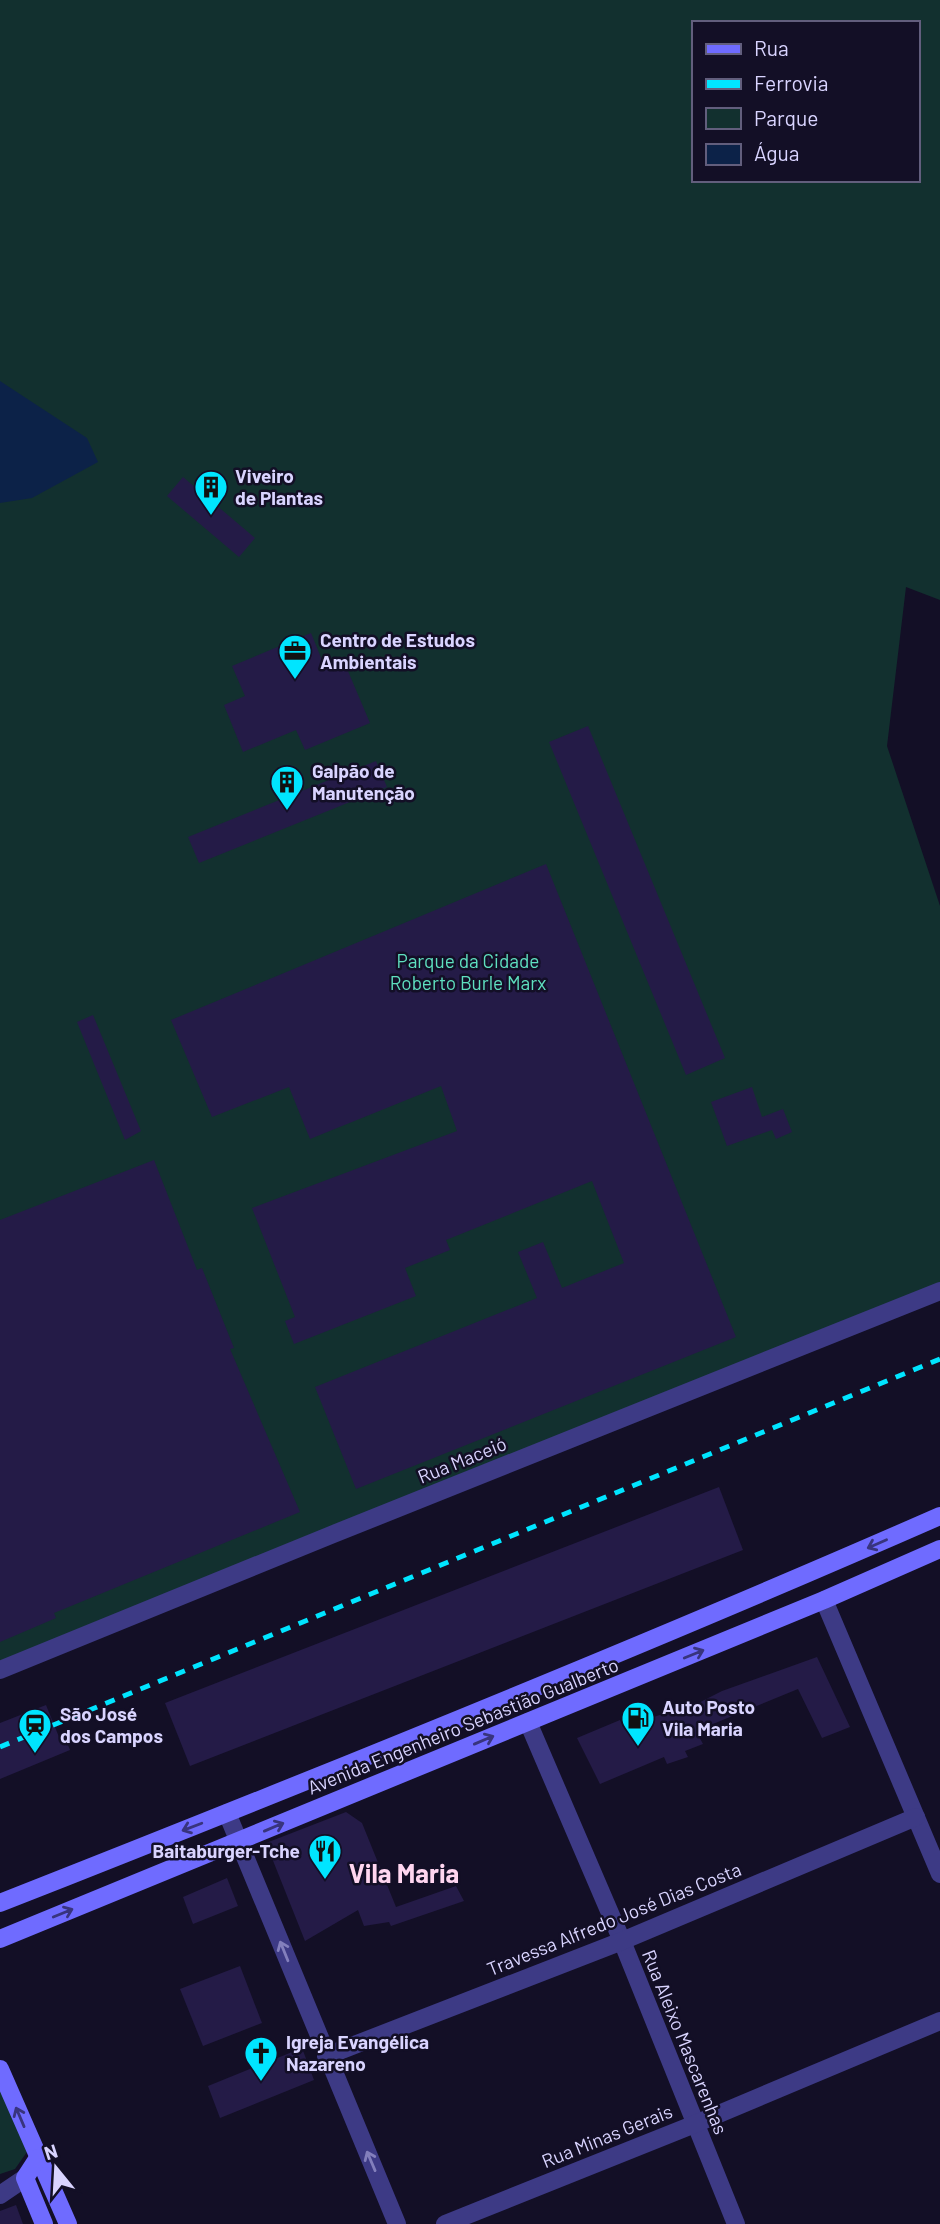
<svg xmlns="http://www.w3.org/2000/svg" width="940" height="2224" viewBox="0 0 940 2224" font-family="Barlow,sans-serif">
<style>
.green{fill:#12302f;fill-rule:evenodd}
.water{fill:#0c2248}
.building{fill:#241b47}
.lines{fill:none;stroke-linecap:round;stroke-linejoin:round}
.street{stroke:#3d3a85;stroke-width:18}
.secondary{stroke:#6f6bff;stroke-width:18}
.rail{stroke:#00e5ff;stroke-width:5;stroke-dasharray:10 9;stroke-linecap:butt}
.oneway{stroke:#38347d}
.oneway2{stroke:#837fbc}
.labels{text-anchor:middle;stroke-width:5;stroke-linejoin:round;paint-order:stroke}
.poi-label{font-size:19px;font-weight:bold;fill:#d9d4ff;stroke:#130f26;text-anchor:start}
.park-label{font-size:19px;fill:#5fe0c0;stroke:#130f26}
.street-label{font-size:19px;fill:#d9d4ff;stroke:#130f26}
.district-label{font-size:26px;font-weight:bold;fill:#ffd6f0;stroke:#130f26}
</style>
<rect width="100%" height="100%" fill="#130f26"/>
<g class="green">
<path d="M0,0h940v600l-34,-13 -19,159 53,160v382l-940,379zM693,23h224v157h-224z"/>
<path d="M0,2084l29,65 -14,20 -15,5z"/>
</g>
<path class="water" d="M0,381l87,57 11,24 -66,36 -32,5z"/>
<g class="building">
<path d="M183,477l72,61 -16,19 -72,-61z"/>
<path d="M311,633l13,32 18,-8 28,66 -65,27 -9,-20 -53,22 -19,-47 21,-9 -13,-30z"/>
<path d="M588,726l137,332 -39,17 -137,-333z"/>
<path d="M376,761l11,26 -188,76 -11,-26z"/>
<path d="M546,864l190,473 -380,152 -41,-102 222,-89 -19,-46 25,-10 19,46 62,-25 -32,-82 -146,59 4,10 -45,18 11,28 -122,48 -9,-23 10,-4 -43,-109 205,-77 -16,-45 -131,53 -21,-52 -77,30 -41,-97z"/>
<path d="M93,1015l48,116 -16,9 -48,-118z"/>
<path d="M752,1087l10,30 21,-8 9,23 -16,7 -4,-9 -45,16 -16,-44z"/>
<path d="M154,1160l43,110 5,-2 32,80 -4,1 70,163 -246,101 2,5 -56,24v-422z"/>
<path d="M719,1487l24,63 -553,216 -25,-63z"/>
<path d="M817,1657l33,70 -28,11 -24,-49 -102,42 7,13 -18,7 3,6 -21,7 -3,-7 -64,27 -23,-46 43,-18 3,7 49,-16 1,5 49,-25z"/>
<path d="M46,1705l13,32 5,-2 6,15 -70,29v-56z"/>
<path d="M346,1812l16,11 34,84 60,-21 8,15 -73,25 -2,-4 -25,4 -6,-16 -53,31 -39,-98z"/>
<path d="M227,1878l11,28 -45,18 -10,-27z"/>
<path d="M240,1966l22,57 -59,23 -23,-57z"/>
<path d="M302,2048l12,32 -94,38 -12,-32z"/>
<path d="M16,2205l7,19h-23v-13z"/>
</g>
<g class="lines">
<g class="street">
<path d="M824,1600l116,274"/>
<path d="M0,1670l331,-135 609,-244"/>
<path d="M528,1722l94,219 114,283"/>
<path d="M227,1813l170,411"/>
<path d="M326,2056l296,-115 294,-124"/>
<path d="M0,2195l25,-17"/>
<path d="M445,2224l250,-100 245,-103"/>
</g>
<g class="secondary">
<path d="M0,1903c315,-124 630,-251 940,-387"/>
<path d="M0,1939l824,-339 116,-51"/>
<path d="M0,2069l68,155"/>
<path d="M38,2158l-13,20 19,46"/>
</g>
<path class="rail" d="M0,1747l940,-388"/>
</g>
<defs><path id="oneway-shaft" d="M-6 0H5M1.5-3L5.5 0L1.5 3" fill="none" stroke-width="1.6" stroke-linecap="round" stroke-linejoin="round" transform="scale(1.75)"/></defs>
<g class="oneway">
<use href="#oneway-shaft" transform="translate(877 1544) rotate(156)"/>
<use href="#oneway-shaft" transform="translate(694 1654) rotate(-22)"/>
<use href="#oneway-shaft" transform="translate(484 1740) rotate(-23)"/>
<use href="#oneway-shaft" transform="translate(192 1827) rotate(159)"/>
<use href="#oneway-shaft" transform="translate(274 1827) rotate(-23)"/>
<use href="#oneway-shaft" transform="translate(63 1913) rotate(-22)"/>
<use href="#oneway-shaft" transform="translate(20 2117) rotate(-113)"/>
</g>
<g class="oneway2">
<use href="#oneway-shaft" transform="translate(284 1951) rotate(-112)"/>
<use href="#oneway-shaft" transform="translate(371 2161) rotate(-113)"/>
</g>
<defs>
<symbol id="building-pin" viewBox="-11 -11 22 30"><path d="M0 17L-7.5 6A9.5 9.5 0 1 1 7.5 6Z" fill="#00e5ff" stroke="#130f26"/><path d="M-4-6H4V6H1V3H-1V6H-4ZM-2.5-4.3h1.7v1.8h-1.7ZM.8-4.3h1.7v1.8H.8ZM-2.5-1h1.7V.8h-1.7ZM.8-1h1.7V.8H.8Z" fill="#111"/></symbol>
<symbol id="office-pin" viewBox="-11 -11 22 30"><path d="M0 17L-7.5 6A9.5 9.5 0 1 1 7.5 6Z" fill="#00e5ff" stroke="#130f26"/><path d="M-6-3h4V-5.5h4V-3h4V5H-6ZM-1-4.5V-3h2v-1.5ZM-6 0V1H6V0Z" fill="#111"/></symbol>
<symbol id="fuel-pin" viewBox="-11 -11 22 30"><path d="M0 17L-7.5 6A9.5 9.5 0 1 1 7.5 6Z" fill="#00e5ff" stroke="#130f26"/><path d="M-5.5-6h7V0h2V4h1.3V-2.5L3-4.5l.8-.8L6-3V5H2.5V1h-1V6h-7ZM-4.2-4.7v3.2H.2V-4.7Z" fill="#111"/></symbol>
<symbol id="station-pin" viewBox="-11 -11 22 30"><path d="M0 17L-7.5 6A9.5 9.5 0 1 1 7.5 6Z" fill="#00e5ff" stroke="#130f26"/><path d="M-3-6H3Q5-6 5-4V2Q5 4 3 4L4.5 6H3L1.5 4h-3L-3 6H-4.5L-3 4Q-5 4-5 2V-4Q-5-6-3-6ZM-3.5-4v3h7v-3ZM-3.5 1v1.5H-2V1ZM2 1v1.5H3.5V1Z" fill="#111"/></symbol>
<symbol id="restaurant-pin" viewBox="-11 -11 22 30"><path d="M0 17L-7.5 6A9.5 9.5 0 1 1 7.5 6Z" fill="#00e5ff" stroke="#130f26"/><path d="M-5-6h1v4h1v-4h1v4h1v-4h1v5L-1.5 .5V6h-2V.5L-5-1ZM5-6V6H3V1.5H1.5Q1.5-4 5-6Z" fill="#111"/></symbol>
<symbol id="church-pin" viewBox="-11 -11 22 30"><path d="M0 17L-7.5 6A9.5 9.5 0 1 1 7.5 6Z" fill="#00e5ff" stroke="#130f26"/><path d="M-1.2-6h2.4v3.5h3.3v2.4h-3.3V6h-2.4V-.1h-3.3v-2.4h3.3Z" fill="#111"/></symbol>
</defs>
<g fill-rule="evenodd">
<use href="#building-pin" x="192" y="468" width="38" height="52"/>
<use href="#office-pin" x="276" y="632" width="38" height="52"/>
<use href="#building-pin" x="268" y="763" width="38" height="52"/>
<use href="#fuel-pin" x="619" y="1699" width="38" height="52"/>
<use href="#station-pin" x="16" y="1706" width="38" height="52"/>
<use href="#restaurant-pin" x="306" y="1832" width="38" height="52"/>
<use href="#church-pin" x="242" y="2034" width="38" height="52"/>
</g>
<g class="labels">
<g class="poi-label">
<text x="235" y="483">Viveiro<tspan x="235" dy="22">de Plantas</tspan></text>
<text x="320" y="647">Centro de Estudos<tspan x="320" dy="22">Ambientais</tspan></text>
<text x="312" y="778">Galpão de<tspan x="312" dy="22">Manutenção</tspan></text>
<text x="662" y="1714">Auto Posto<tspan x="662" dy="22">Vila Maria</tspan></text>
<text x="60" y="1721">São José<tspan x="60" dy="22">dos Campos</tspan></text>
<text x="300" y="1858" text-anchor="end">Baitaburger-Tche</text>
<text x="286" y="2049">Igreja Evangélica<tspan x="286" dy="22">Nazareno</tspan></text>
</g>
<g class="park-label">
<text x="468" y="968">Parque da Cidade<tspan x="468" dy="22">Roberto Burle Marx</tspan></text>
</g>
<g class="street-label">
<text transform="translate(462 1460) rotate(-22)" y="7">Rua Maceió</text>
<text transform="translate(463 1726) rotate(-22)" y="7">Avenida Engenheiro Sebastião Gualberto</text>
<text transform="translate(614 1919) rotate(-22)" y="7">Travessa Alfredo José Dias Costa</text>
<text transform="translate(685 2042) rotate(68)" y="7">Rua Aleixo Mascarenhas</text>
<text transform="translate(607 2136) rotate(-22)" y="7">Rua Minas Gerais</text>
</g>
<g class="district-label">
<text x="404" y="1883">Vila Maria</text>
</g>
</g>
<rect x="692" y="21" width="228" height="161" fill="#130f26" stroke="#625e7d" stroke-width="2"/>
<rect x="706" y="44" width="35" height="10" fill="#6f6bff" stroke="#625e7d" stroke-width="2"/>
<text x="754" y="56" font-size="21" fill="#d9d4ff">Rua</text>
<rect x="706" y="79" width="35" height="10" fill="#00e5ff" stroke="#625e7d" stroke-width="2"/>
<text x="754" y="91" font-size="21" fill="#d9d4ff">Ferrovia</text>
<rect x="706" y="108" width="35" height="21" fill="#12302f" stroke="#625e7d" stroke-width="2"/>
<text x="754" y="126" font-size="21" fill="#d9d4ff">Parque</text>
<rect x="706" y="144" width="35" height="21" fill="#0c2248" stroke="#625e7d" stroke-width="2"/>
<text x="754" y="161" font-size="21" fill="#d9d4ff">Água</text>
<g transform="translate(56 2168) rotate(342)" stroke="#130f26" stroke-width="5" paint-order="stroke">
<path d="M0-5L12 26L0 18L-12 26Z" fill="#d9d4ff"/>
<text y="-10" font-size="19" font-weight="bold" text-anchor="middle" fill="#d9d4ff">N</text>
</g>
</svg>
